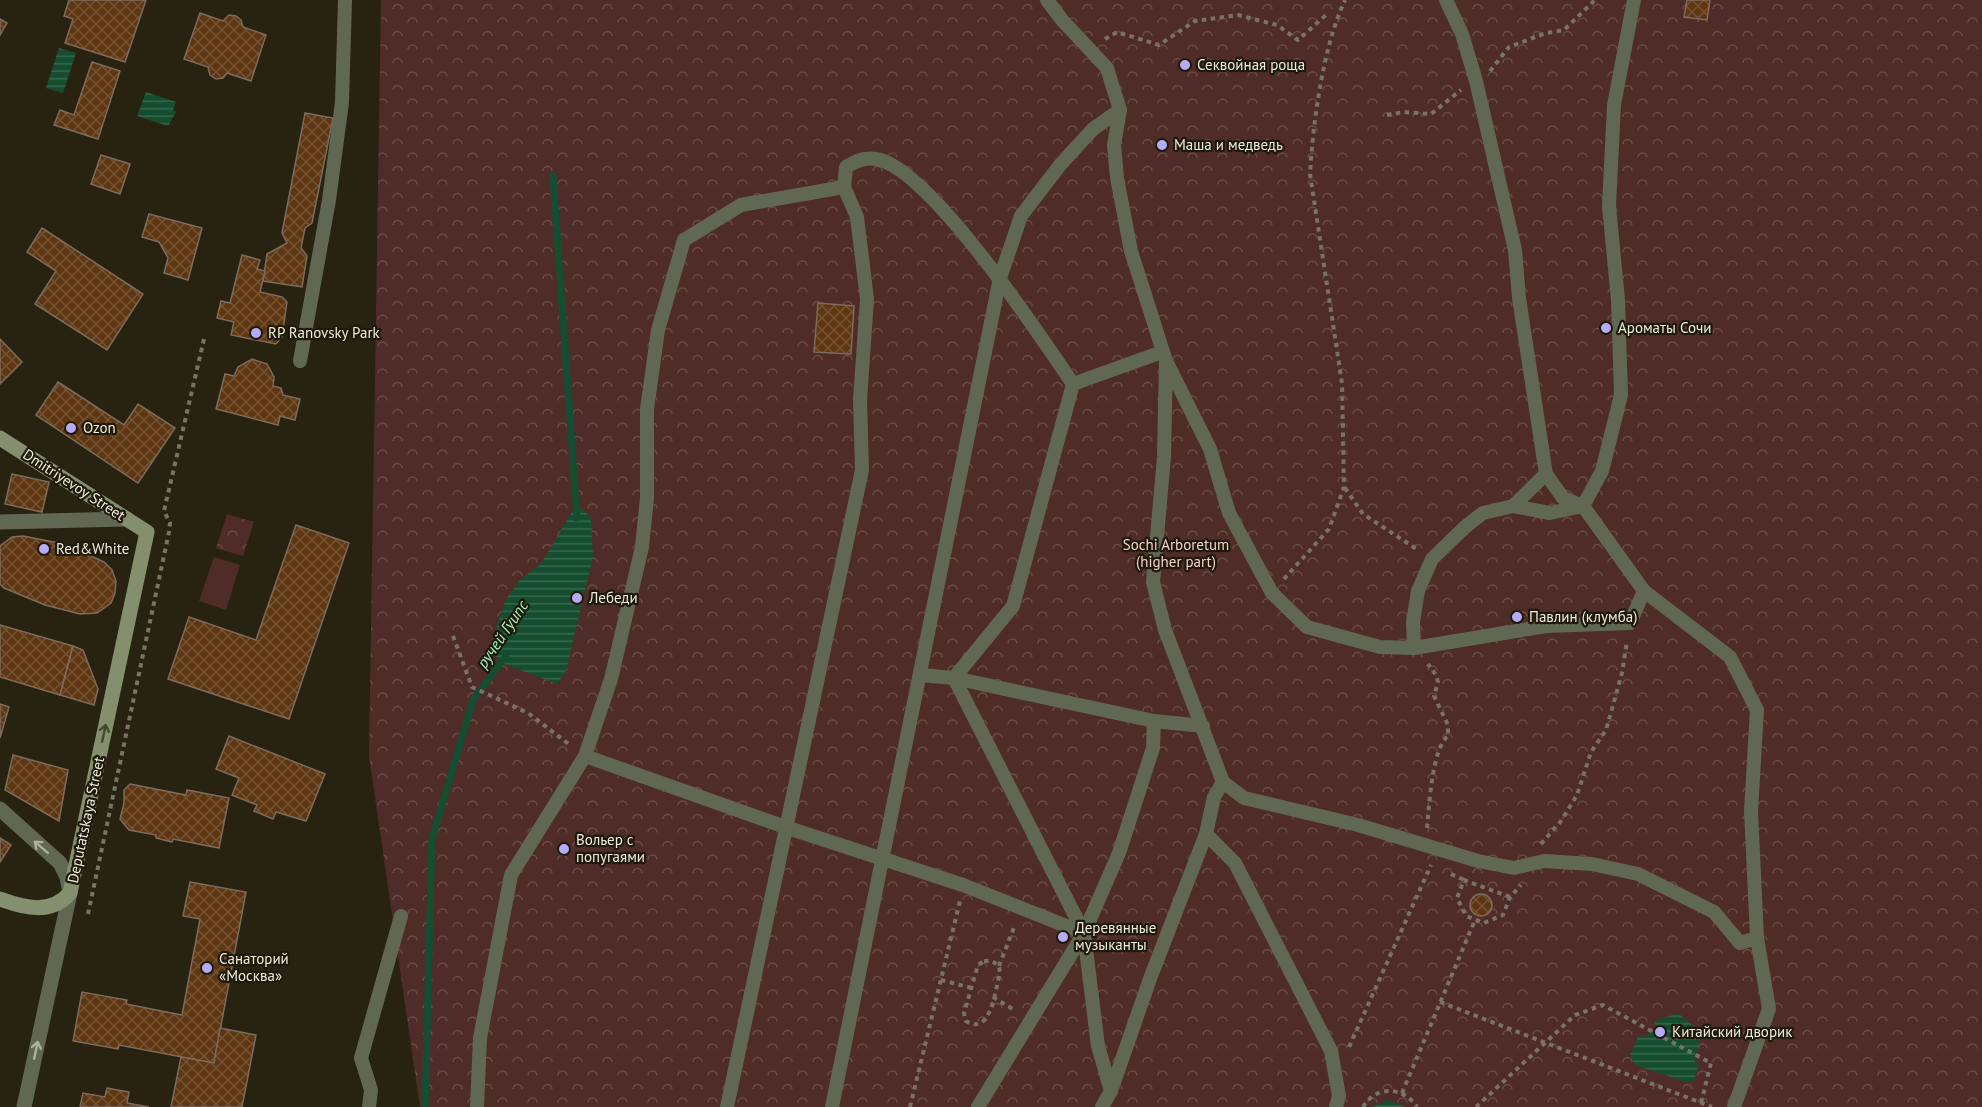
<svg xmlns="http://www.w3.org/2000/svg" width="1982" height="1107" viewBox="0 0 1982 1107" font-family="'PT Sans',sans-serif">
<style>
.grass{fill:#4f2c28}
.park{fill:url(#park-crowns)}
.water{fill:url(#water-rules)}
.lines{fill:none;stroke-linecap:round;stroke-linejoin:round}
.stream{stroke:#154d30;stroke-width:7}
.building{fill:url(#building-cross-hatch);stroke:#7d6b5d;stroke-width:1.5}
.path{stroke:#787364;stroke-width:4;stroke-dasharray:4.5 4.5;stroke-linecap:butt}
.lane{stroke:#606853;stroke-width:14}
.street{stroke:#606853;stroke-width:15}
.secondary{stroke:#838f6d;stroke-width:15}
.oneway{stroke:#474830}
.oneway2{stroke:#afb0a1}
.poi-dot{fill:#b4acf9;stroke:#1f1908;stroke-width:2}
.labels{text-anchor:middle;stroke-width:4.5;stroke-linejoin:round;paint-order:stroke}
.poi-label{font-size:15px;fill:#efebe0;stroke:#1f1908;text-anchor:start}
.street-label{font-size:15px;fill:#efebe0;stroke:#1f1908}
.park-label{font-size:15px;fill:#f4cfca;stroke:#1f1908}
.water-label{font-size:16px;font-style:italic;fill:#a0f2c1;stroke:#1f1908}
</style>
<defs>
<pattern id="park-crowns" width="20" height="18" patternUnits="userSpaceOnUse" patternTransform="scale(1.5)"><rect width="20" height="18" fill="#4f2c28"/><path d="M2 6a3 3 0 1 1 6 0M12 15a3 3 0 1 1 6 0" fill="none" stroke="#694b47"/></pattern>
<pattern id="water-rules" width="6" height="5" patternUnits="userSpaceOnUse" patternTransform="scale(1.5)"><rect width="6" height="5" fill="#154d30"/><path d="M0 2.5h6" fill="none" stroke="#37674e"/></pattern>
<pattern id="building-cross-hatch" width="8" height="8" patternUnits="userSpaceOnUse" patternTransform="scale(1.5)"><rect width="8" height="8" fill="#5e3611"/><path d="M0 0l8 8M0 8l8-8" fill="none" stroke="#755333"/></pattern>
</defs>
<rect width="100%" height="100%" fill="#282311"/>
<path class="grass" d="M214,557l26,8 -14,45 -27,-9z"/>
<g class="park">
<path d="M381,0h1601v1107h-1562l-51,-351z"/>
<path d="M227,514l27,8 -11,34 -27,-8z"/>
</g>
<g class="water">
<path d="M59,48l17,5 -13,40 -17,-5z"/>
<path d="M146,92l30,10 -3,8 3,2 -8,14 -31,-10z"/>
<path d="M583,509l8,9 2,39 -27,114 -9,13 -53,-20 -15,-14 17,-51 14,-19 21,-16 31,-52z"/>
<path d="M1678,1013l24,20 -8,28 5,2 -5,18 -8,1 -51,-17 -5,-10 9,-20 5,2 11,-8v-8z"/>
<path d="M1388,1100l17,7h-32z"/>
</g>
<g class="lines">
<g class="stream">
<path d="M553,176l24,342"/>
<path d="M425,1107l7,-268 41,-139 33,-44"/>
</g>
</g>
<g class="building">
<path d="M69,0h77l-21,62 -60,-19 8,-24 -9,-3z"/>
<path d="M1687,0h23l-3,20 -23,-3z"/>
<path d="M200,13l23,8 6,-6 7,1 5,4 2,7 23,8 -15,46 -24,-8 -4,5 -7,1 -6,-4 -2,-8 -24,-8z"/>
<path d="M0,19l7,4 -7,12z"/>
<path d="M92,62l28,9 -22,68 -44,-14 6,-15 14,5z"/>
<path d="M305,113l28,5 -21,105 -7,5 -4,20 6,8 -5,31 -39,-6 4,-27 20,-11 -5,-10z"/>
<path d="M101,155l29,9 -10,30 -29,-10z"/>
<path d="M149,214l53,14 -14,52 -24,-7 4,-15 -9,-16 -17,-5z"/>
<path d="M42,228l101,66 -36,56 -72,-46 21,-33 -29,-19z"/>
<path d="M242,255l18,5 -3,9 8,2 -5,21 22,5 5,5 -5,35 -6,7 -45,-9 3,-13 -17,-4 4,-17 9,2z"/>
<path d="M818,303l36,3 -3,48 -37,-2z"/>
<path d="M0,339l22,23 -22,22z"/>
<path d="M252,359l15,5 7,13 -1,9 8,2 2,7 17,4 -5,21 -15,-4 -2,9 -62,-16 9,-35 9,2 4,-9z"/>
<path d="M58,382l66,43 14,-21 37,24 -37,55 -102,-68z"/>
<path d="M12,474l37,8 -7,30 -37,-8z"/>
<path d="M296,525l53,18 -60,176 -121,-40 21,-62 67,23z"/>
<path d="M23,536l41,8 40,18 8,8 4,11 -1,12 -4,10 -14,10 -17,1 -35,-9 -41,-17 -4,-4v-38l12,-9z"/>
<path d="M0,625l73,21 -13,49 -60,-18z"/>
<path d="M73,646l10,4 15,39 -4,16 -34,-10z"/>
<path d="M0,704l9,3 -9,31z"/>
<path d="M229,736l96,38 -19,47 -30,-9 -3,7 -19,-8 3,-6 -25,-10 7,-17 -23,-9z"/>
<path d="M13,755l55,15 -9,51 -54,-31z"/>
<path d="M130,784l56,11 1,-5 42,8 -10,50 -46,-9 -1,3 -16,-4v-3l-27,-5 -9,-11 4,-16v-13z"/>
<path d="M0,838l11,7 -11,17z"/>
<path d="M190,882l56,10 -32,171 -95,-18 -1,4 -45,-8 9,-49 45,8 -1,4 56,11 18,-96 -17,-3z"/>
<circle cx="1481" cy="905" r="11"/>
<path d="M220,1028l36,7 -14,72h-71l10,-50 33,6z"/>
<path d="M107,1088l22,4 -2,11 22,4h-69l3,-14 22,4z"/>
</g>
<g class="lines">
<g class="path">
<path d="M1105,39l12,-7 42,13 36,-24 43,-6 39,10 21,15 29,-26"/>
<path d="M1490,71l19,-24 37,-14 18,-3 31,-30"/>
<path d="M1387,115l17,-3 27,2 30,-24"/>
<path d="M1345,488l18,26 55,36"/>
<path d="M1284,579l45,-50 15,-42 -2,-104 -32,-209c3,-52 13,-127 35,-174"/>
<path d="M453,636l19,51 56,26 42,32"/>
<path d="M1427,828c2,-21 5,-80 21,-92v-11l-14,-29 4,-14 -2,-7 -8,-11"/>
<path d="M1541,844l20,-23 16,-26 14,-43 15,-22 16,-57 5,-32"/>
<path d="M1451,874l13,6"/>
<path d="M1510,897l-46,-17 -7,18 9,18 18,7 19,-8 7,-18 11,-12"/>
<path d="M88,914l81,-382 1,-9 -6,-12 40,-172"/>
<path d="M984,961h8l7,5 1,7c-5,17 -9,64 -34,48l-2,-8 14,-48z"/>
<path d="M999,966l16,-41"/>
<path d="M941,980l31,8"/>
<path d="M993,997l23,14"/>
<path d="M1440,1002l272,105"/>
<path d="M1349,1047l82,-182"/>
<path d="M1402,1093l73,-173"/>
<path d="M910,1107l50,-206"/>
<path d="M1363,1107c13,-22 40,-21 54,0"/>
<path d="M1476,1107l99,-92 28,-10 108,58 -10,40"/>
</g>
<g class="lane">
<path d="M1047,0l15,20 45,48 13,42 -6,35 3,33 14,73 35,110 -2,96 -11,125 12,48 58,152 21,16 114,27 120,36 36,7 30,-7 48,3 46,10 76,38 26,31 17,-5"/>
<path d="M1446,0l16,34 14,47 39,169 4,48 27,176 17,24 20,8"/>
<path d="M1634,0l-20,105 -5,101 9,94 3,95 -19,76 -19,35 61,85 86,66 27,53 -6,101 6,127 12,71 -35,98"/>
<path d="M300,361l29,-161 13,-98 3,-102"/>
<path d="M1167,363l43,86 19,64 43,80 35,34 73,20 34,1 132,-22 84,-3 14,-32"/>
<path d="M1513,506l33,-32"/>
<path d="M1414,648l-1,-26 5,-31 14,-32 33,-32 18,-14 30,-7 37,7 33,-7"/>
<path d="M921,675l33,3 130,255"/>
<path d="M1154,721l-200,-43 59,-72 60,-222 89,-32"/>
<path d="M585,756l203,72 175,57 121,48 14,113 13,45"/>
<path d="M1223,782l-9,15 -8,37 29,29 96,188 8,45 -3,11"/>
<path d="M369,1107l2,-17 -10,-32 40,-142"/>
<path d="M477,1107l3,-69 31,-163 74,-119 26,-77 31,-132 5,-49v-89l11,-79 26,-90 57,-35 103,-18"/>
<path d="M727,1107l135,-637 -2,-70 7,-101 -10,-82 -13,-30 2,-20c10,-6 18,-10 30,-8 53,8 165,178 197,225"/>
<path d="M832,1107l168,-829 21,-62 39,-51 33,-36 27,-19"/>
<path d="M978,1107l106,-174 35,-80 34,-105 1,-27 49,5"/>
<path d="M1102,1107l9,-16 40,-115 55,-142"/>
</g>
<g class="street">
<path d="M0,522l127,-3"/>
<path d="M0,809l60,54 7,14 3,16 -46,214"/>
</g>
<path class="secondary" d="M0,438l147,94 -77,361c-19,22 -45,15 -70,6"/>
</g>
<defs><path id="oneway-shaft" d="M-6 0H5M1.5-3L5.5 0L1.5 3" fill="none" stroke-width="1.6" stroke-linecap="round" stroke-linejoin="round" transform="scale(1.5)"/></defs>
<use class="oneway" href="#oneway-shaft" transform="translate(104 733) rotate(-78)"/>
<g class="oneway2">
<use href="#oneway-shaft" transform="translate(41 847) rotate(-139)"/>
<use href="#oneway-shaft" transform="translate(36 1050) rotate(-78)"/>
</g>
<g class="poi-dot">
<circle cx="1185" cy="65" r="6"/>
<circle cx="1162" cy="145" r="6"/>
<circle cx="1606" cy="328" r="6"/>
<circle cx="256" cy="333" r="6"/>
<circle cx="71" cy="428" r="6"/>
<circle cx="44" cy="549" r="6"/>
<circle cx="577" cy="598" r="6"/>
<circle cx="1517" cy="617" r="6"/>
<circle cx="564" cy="849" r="6"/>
<circle cx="1063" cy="937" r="6"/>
<circle cx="207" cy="968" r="6"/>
<circle cx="1660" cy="1032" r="6"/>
</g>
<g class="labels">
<g class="poi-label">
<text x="1197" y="70">Секвойная роща</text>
<text x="1174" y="150">Маша и медведь</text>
<text x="1618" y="333">Ароматы Сочи</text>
<text x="268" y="338">RP Ranovsky Park</text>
<text x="83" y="433">Ozon</text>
<text x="56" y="554">Red&amp;White</text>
<text x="589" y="603">Лебеди</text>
<text x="1529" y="622">Павлин (клумба)</text>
<text x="576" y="845">Вольер с<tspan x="576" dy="17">попугаями</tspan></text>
<text x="1075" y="933">Деревянные<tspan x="1075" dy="17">музыканты</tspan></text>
<text x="219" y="964">Санаторий<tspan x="219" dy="17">«Москва»</tspan></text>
<text x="1672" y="1037">Китайский дворик</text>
</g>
<g class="street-label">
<text transform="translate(74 485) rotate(33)" y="5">Dmitriyevoy Street</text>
<text transform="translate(86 820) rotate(-78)" y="5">Deputatskaya Street</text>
</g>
<g class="park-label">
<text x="1176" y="550">Sochi Arboretum<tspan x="1176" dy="17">(higher part)</tspan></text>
</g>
<g class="water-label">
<text transform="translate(502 634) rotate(-56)" y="6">ручей Гуипс</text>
</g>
</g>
</svg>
